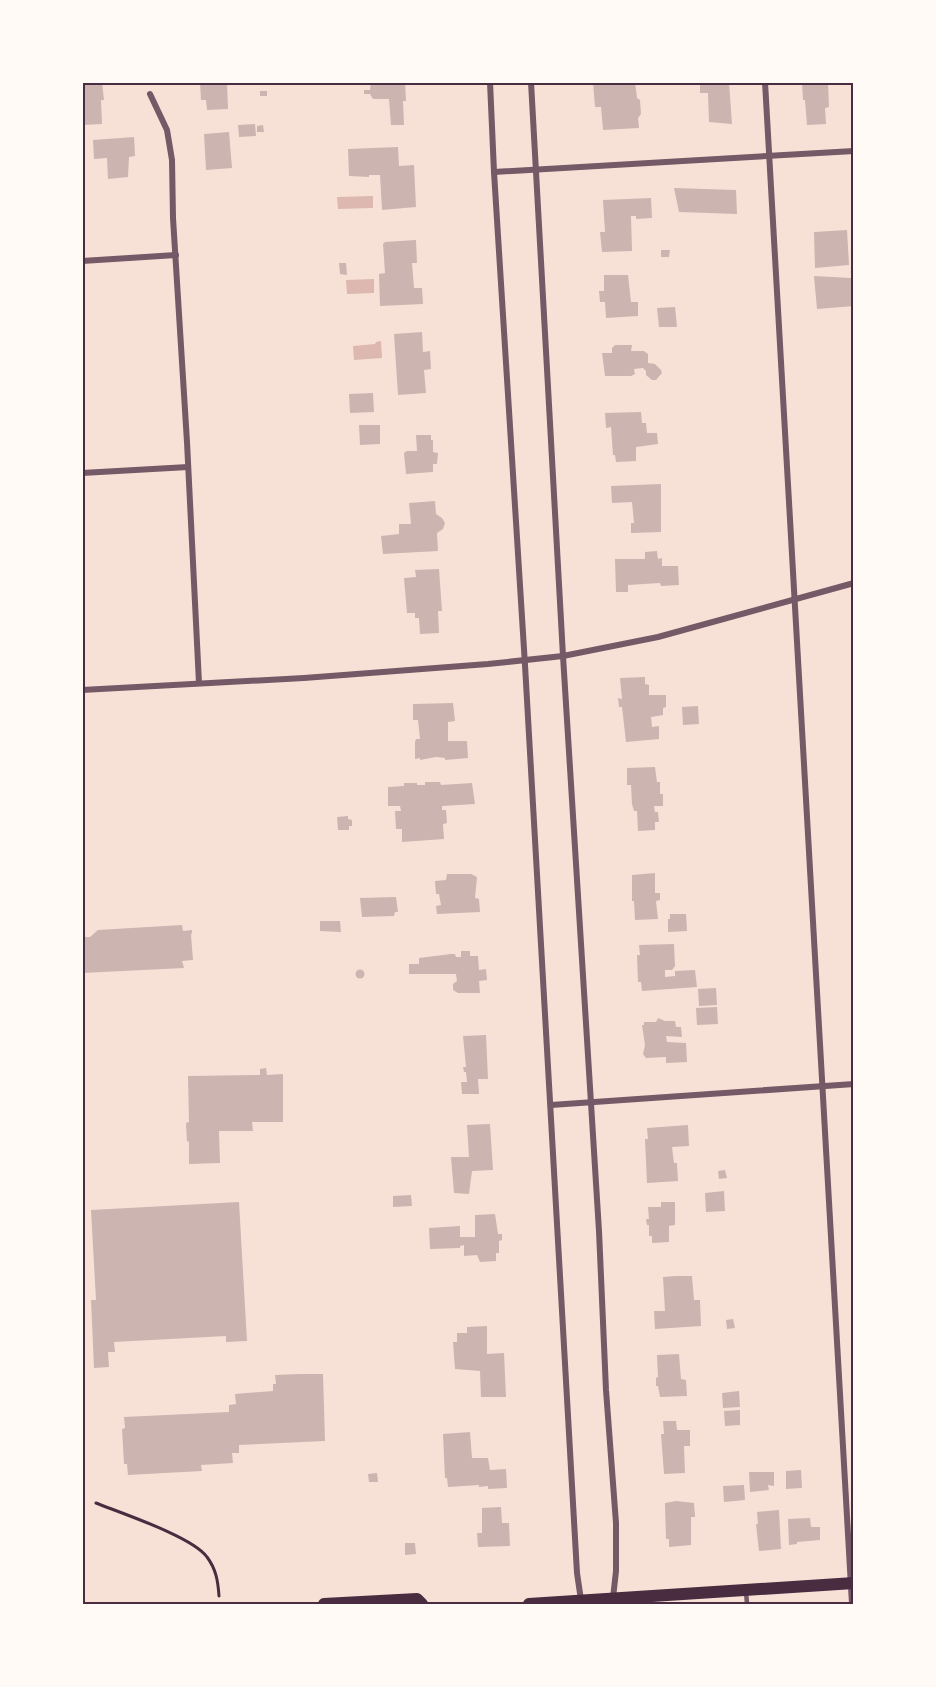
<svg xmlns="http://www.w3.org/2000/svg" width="936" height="1687" viewBox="0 0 936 1687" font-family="Raleway,sans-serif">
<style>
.water{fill:#dcb8b0}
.building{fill:#ccb4b1}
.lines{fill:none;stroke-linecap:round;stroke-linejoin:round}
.path{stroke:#4a2c40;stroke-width:3}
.service{stroke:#755966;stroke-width:4.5}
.minor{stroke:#755966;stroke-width:6}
.secondary{stroke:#4a2c40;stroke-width:12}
.neatline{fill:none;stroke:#4a2c40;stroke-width:2}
</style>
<rect width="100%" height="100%" fill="#f7e1d7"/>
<g class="water">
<path d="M373,196v12l-35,1 -1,-12z"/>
<path d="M374,279v14l-27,1 -1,-14z"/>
<path d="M381,341l1,17 -28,2 -1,-14 22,-2 1,-2z"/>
</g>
<g class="building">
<path d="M82,82h20l2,18h-3l1,24 -20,1z"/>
<path d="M200,82h27l1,27 -21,1 -1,-10h-5z"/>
<path d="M371,82h34l1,19h-3l1,24h-13l-2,-26h-16l-3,-5h-6v-4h6z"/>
<path d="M593,82h42l2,16 3,2 1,14 -3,4 1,10 -36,2 -2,-23h-6z"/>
<path d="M700,82h29l3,42 -23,-2 -1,-29h-8z"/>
<path d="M802,82h26l1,25 -4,1 1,16 -19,1 -2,-25h-2z"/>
<rect x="260" y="91" width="7" height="5"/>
<path d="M255,124l1,12 -17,1 -1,-12z"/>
<path d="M263,125l1,7h-7v-6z"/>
<path d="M229,132l3,36 -26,2 -2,-36z"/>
<path d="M134,137l1,19 -6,1 -1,20 -20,2 -1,-21 -13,1 -1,-19z"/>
<path d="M398,147l1,19 15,-1 2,42 -34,3 -2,-35h-11v2l-20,-1 -1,-27z"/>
<path d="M674,188l62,2 1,24 -58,-2z"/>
<path d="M651,198l1,20 -16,1v-3h-5l1,35 -30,1 -2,-20h5l-2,-32z"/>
<path d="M847,230l2,35 -34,3 -1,-36z"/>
<path d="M416,240l1,23h-5l2,25h8l1,16 -43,2 -1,-32 6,-1 -2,-29 2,-2z"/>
<path d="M661,250h9l-1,7h-8z"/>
<path d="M339,263h7l1,12 -7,-1z"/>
<path d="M604,275h24l3,27h7v14l-32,2 -1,-16h-5l-1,-11h5z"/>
<path d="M814,276l37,2 3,28 -37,3z"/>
<path d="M675,307l2,20h-18l-2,-19z"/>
<path d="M422,332l1,20 7,-1 1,18 -7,1 2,23 -28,2 -4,-61z"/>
<path d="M615,345h17l-1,6h13l4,3v9l7,1 6,6 1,3 -6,7h-4l-6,-5v-4l-3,-3 -9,1 1,5 -4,2h-26l-3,-23h10v-5z"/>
<path d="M373,393l1,19 -24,1 -1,-19z"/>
<path d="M641,412l1,11h4l1,10h10l1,11 -22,3v14l-20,1 -1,-7h-2l-2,-28 -5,1 -1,-15z"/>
<path d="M359,425h21v19l-20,1z"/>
<path d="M416,435h15v5h2v12l5,1 -1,11h-4v8l-27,2 -2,-21 3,-2h10z"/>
<path d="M661,484v48l-30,1v-10h3l-2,-21 -20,1 -1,-17z"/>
<path d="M435,501l1,13 6,4 3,5 -2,6 -6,4 1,18 -55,3 -2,-18 18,-2v-10h12l-2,-21z"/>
<path d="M657,551l1,8 4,-1v8h16l1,19 -18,1 -1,-3 -32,2v7h-12l-1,-33h30v-7z"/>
<path d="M439,569l3,42h-4l1,22 -19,1 -1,-16h-4v-5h-8l-3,-35 12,-1 -1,-7z"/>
<path d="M645,677v7l4,1v10h17v12l-3,1v7l-12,2 1,10 7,-1v13l-33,3 -4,-35h-3l-1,-9 4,1 -2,-21z"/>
<path d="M453,703l2,18 -7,1v19h19l1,17 -23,2v-2l-9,-1 -16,3v-2l-5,1v-17l1,-3h4l-2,-19h-5v-16z"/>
<path d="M698,706l1,18 -16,1 -1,-18z"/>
<path d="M655,767l2,15h3v12h3v12h-9l1,6h3l1,10h-4v8l-17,1 -1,-20h-3l-2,-7 -1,-19h-4v-17z"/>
<path d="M425,782h15l1,3 31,-2 3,21 -33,2v4h4l1,13 -4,1 1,15 -42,3v-13h-6l-1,-18h6l-1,-5h-12v-19l16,-1v-3h13v2h8z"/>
<path d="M348,816v3l4,1v6h-3v4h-11l-1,-13z"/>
<path d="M655,873v20h5v7l-4,1 2,18 -23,1 -1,-19h-2v-26z"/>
<path d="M447,874h24l6,3 -2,21 4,1 1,13 -43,2 -1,-8 5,-1 -2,-11h-3l-1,-13 11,-1z"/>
<path d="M396,897l2,15h-3l-1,4 -32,1 -2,-19z"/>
<path d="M670,914h16l1,17 -19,1v-13h2z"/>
<path d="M320,921h20l1,11 -21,-1z"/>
<path d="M182,925l1,6 9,-1v2l-1,3 2,25 -11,1 2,7 -102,5v-36h8l8,-7z"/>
<path d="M674,944l1,22 -3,4h-7v7l10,-1v-5l20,-1 2,17 -55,4 -1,-9h-3l-1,-27h3l-1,-10z"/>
<path d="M461,951h9v5h8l1,14 7,-1 1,11 -8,1 1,12h-22l-5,-3v-6l4,-3 -1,-7h-47v-10h10v-6l32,-4h4l1,3h5z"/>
<circle cx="360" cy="974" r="4.5"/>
<path d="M716,988l1,17 -18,1 -1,-17z"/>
<path d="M717,1007l1,17 -21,1 -1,-17z"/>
<path d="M658,1018l7,3h10l1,6h5l1,10 -16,-1 1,6 19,1 1,19 -21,1v-6l-20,1 -3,-4 2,-9 -3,-20h2v-3h12z"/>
<path d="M486,1035l2,44h-10l1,15h-17l-1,-12h6l-1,-10h-2l-1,-5h3l-3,-31z"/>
<path d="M266,1068l1,7 16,-1v48h-31l1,9h-34l1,32 -31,1v-23l-2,1 -1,-19 3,-1 -1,-46 72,-1v-6z"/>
<path d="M490,1124l3,46 -21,1 -3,23 -15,-1 -3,-36h18l-2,-32z"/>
<path d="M688,1125l1,21 -17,1 2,16h3l1,18 -31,2 -2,-44h3l-1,-11z"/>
<path d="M725,1170l2,8 -8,1 -1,-8z"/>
<path d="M724,1191l1,20 -19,1 -1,-19z"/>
<path d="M411,1195l1,11 -19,1v-11z"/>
<path d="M239,1202l8,139 -21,1v-6l-112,6 1,10h-7l1,15 -15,1 -3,-68h5l-5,-90z"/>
<path d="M661,1202h14v23l-6,1v16l-17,1v-7h-3v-11h-2l-1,-6h3l-1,-12h13z"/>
<path d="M495,1214l3,20h4v6l-3,1v12h-3v8l-16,1 -3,-7 -13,1v-11l-4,1v2l-30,1 -1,-21 31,-2v11h15v-22z"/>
<path d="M676,1276h16l2,24h6l1,26 -46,3 -1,-18h11l-2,-34z"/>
<path d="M733,1319l2,9 -8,1 -1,-9z"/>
<path d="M487,1326v28l17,-1 2,44h-25l-1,-26 -25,-2 -2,-27h4v-9h10v-6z"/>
<path d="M679,1354l2,25 5,1 1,16 -27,1 -2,-11h-2v-8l2,-1 -1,-22z"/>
<path d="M300,1374h23l2,67 -86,4v8h-7l1,10 -32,2 1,6 -74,4 -1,-11h-3l-2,-35 3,-1 -1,-11 105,-5v-7l7,-1 -1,-10 38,-3v-7h3l-1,-9z"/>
<path d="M739,1391l1,16 -17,1 -1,-15z"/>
<path d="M740,1410v15l-15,1 -1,-15z"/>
<path d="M663,1421h13l1,9h13v16h-6l1,27 -21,1 -3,-40h3z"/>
<path d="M470,1432l2,26h16l2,12 16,-1 1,19 -19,1v-3l-9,1v-2l-31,2 -1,-9h-2l-2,-44z"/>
<path d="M801,1470l1,18 -16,1v-18z"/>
<path d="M749,1472h25v14l-6,-1 1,5 -19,2z"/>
<path d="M377,1473l1,9h-9l-1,-8z"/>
<path d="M744,1485l1,15 -21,2 -1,-16z"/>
<path d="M676,1501l18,2 1,14h-4v28l-22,2v-8h-3l-1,-36z"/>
<path d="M501,1507l1,16h7l1,23 -32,1 -1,-14h5v-25z"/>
<path d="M779,1510l2,39 -22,2 -3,-27h2l-1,-12z"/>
<path d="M810,1518l1,9h9v13l-23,2v2l-8,1 -1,-26z"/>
<path d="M405,1543h10l1,11 -11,1z"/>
</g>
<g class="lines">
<path class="path" d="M96,1503c25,10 97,34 111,54 9,12 11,24 12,39"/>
<path class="service" d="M746,1592l1,12"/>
<g class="minor">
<path d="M490,82l4,90 31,493 52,908 4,27"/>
<path d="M531,82l32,574 36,575 7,159 10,133v48l-3,27"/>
<path d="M765,82l87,1522"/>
<path d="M150,94l17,36 5,30 1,58 14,224 12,241"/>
<path d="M494,172l360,-21"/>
<path d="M82,261l94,-6"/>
<path d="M82,473l106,-6"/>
<path d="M82,690l222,-12 184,-14 75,-8 95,-19 196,-54"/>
<path d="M551,1105l303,-21"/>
</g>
<g class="secondary">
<path d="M324,1604l93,-5 5,5"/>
<path d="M529,1604l325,-21"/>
</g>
</g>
<rect width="936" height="1687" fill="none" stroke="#fffaf5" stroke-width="168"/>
<rect x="84" y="84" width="768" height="1519" class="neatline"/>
</svg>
